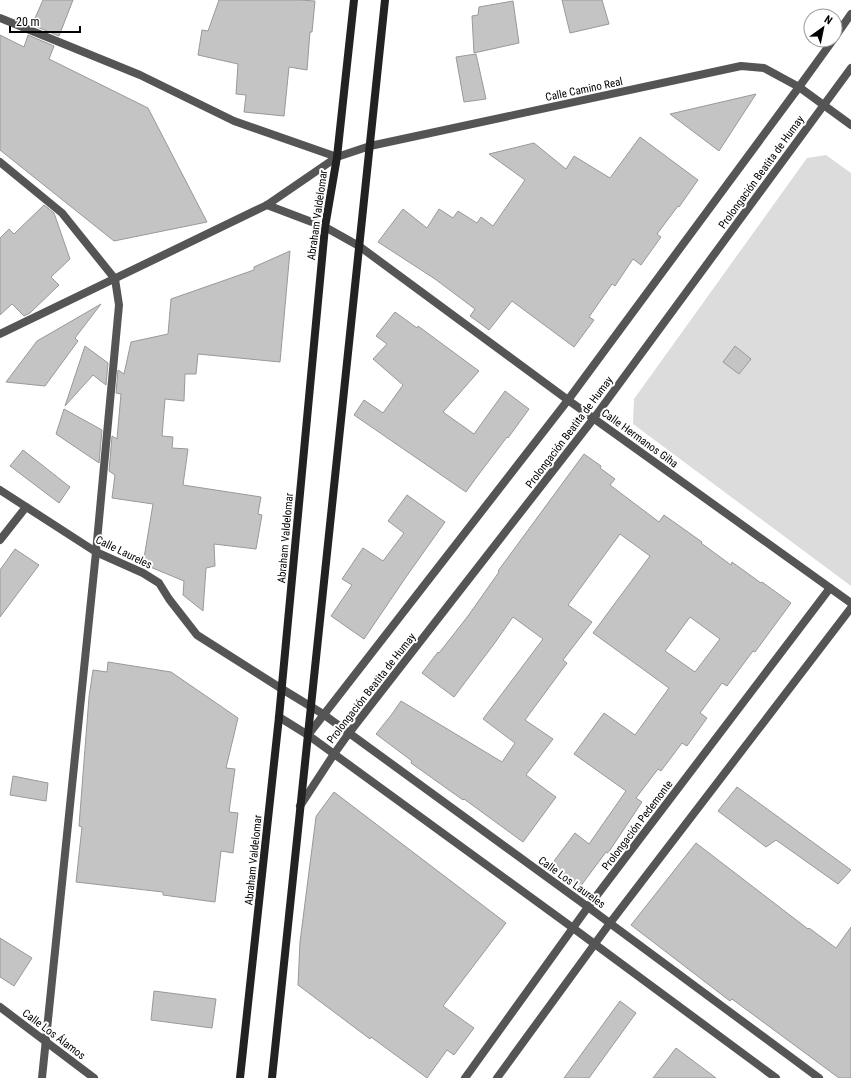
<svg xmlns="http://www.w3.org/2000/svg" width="851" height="1078" viewBox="0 0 851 1078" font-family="'Roboto Condensed',sans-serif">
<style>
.green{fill:#dcdcdc}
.building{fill:#c4c4c4;stroke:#999;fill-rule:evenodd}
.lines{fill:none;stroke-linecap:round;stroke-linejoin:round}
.minor{stroke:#555;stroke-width:8}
.tertiary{stroke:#555;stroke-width:8}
.secondary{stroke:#222;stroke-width:8}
.labels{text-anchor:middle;stroke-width:4;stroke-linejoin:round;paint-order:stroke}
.street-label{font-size:11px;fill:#000;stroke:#fff}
</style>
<rect width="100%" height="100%" fill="#fff"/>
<path class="green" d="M826,155l25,18v413l-218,-162 1,-25 173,-241z"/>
<g class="building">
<path d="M43,0h30l-14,36 -27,-11z"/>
<path d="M219,0h81l15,1 -3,31h-2l-3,38 -18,-3 -5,49 -40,-4 2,-17 -10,-1 2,-30 -40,-9 4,-25 6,1z"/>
<path d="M562,0h40l7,24 -39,9z"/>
<path d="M513,1l6,42 -45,10 -2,-37 6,-1 1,-8z"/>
<path d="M0,35l24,12 4,-12 26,11 -5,13 99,49 59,114 -93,19 -114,-91z"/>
<path d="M476,54l10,45 -22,3 -8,-45z"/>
<path d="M756,94l-37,57 -49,-37z"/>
<path d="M640,137l58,43 -19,27 -1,-1 -21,28 4,3 -20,28 -8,-6 -18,27 -3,-2 -23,33 5,3 -20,27 -62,-46 -23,29 -19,-14 5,-7 -40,-30 -57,-37 25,-33 24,19 12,-19 14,9 5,-7 19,12 4,-6 12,9 32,-46 -36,-26 45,-11 32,26 8,-13 36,22z"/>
<path d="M44,205l10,8 16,46 -19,18 8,8 -29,28 -6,3 -12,-12 -12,11v-77l9,-9 5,5z"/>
<path d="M290,251l-10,111 -82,-8 -2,20h-11l-1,27 -19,-2 -3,37 11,1 -1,11 16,1 -5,36 78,12 -3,17 4,1 -6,34 -42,-5 1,22 -9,2 -3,43 -20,-16 1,-14 -41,-17 10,-60 -41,-6 3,-23 -6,-4 3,-35 5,3 4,-45 -5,-1 2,-23 6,4 7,-32 37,-8 3,-35 83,-29v-3z"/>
<path d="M101,304l-26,34 3,3 -33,45 -39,-4 31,-41z"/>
<path d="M395,312l22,16 1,-2 61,45 -36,41 31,22 31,-43 24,18 -21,29 -1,-1 -31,41 -10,14 -112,-77 10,-15 19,13 20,-28 -30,-26 14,-15 -11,-8z"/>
<path d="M85,346l23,17 -2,22 -13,-10 -28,31z"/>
<path d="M735,346l16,13 -12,15 -16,-12z"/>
<path d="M64,409l38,21 -3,33 -43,-29z"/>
<path d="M23,450l47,37 -11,16 -49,-37z"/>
<path d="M584,454l17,12 -1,2 15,11 -5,6 49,37 5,-7 38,27 -1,1 30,22 1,-3 29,21 1,-1 29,21 -36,49 -2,-1 -26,35 -5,-3 -22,30 7,5 -20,28 -5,-3 -21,28 -3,-2 -22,29 6,4 -34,51 -2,-1 -26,35 -29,-22 24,-32 14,11 37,-53 -52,-37 30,-41 31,22 34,-47 -76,-55 57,-77 -30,-22 -52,71 24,17 -29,38 4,3 -42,57 28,19 -27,36 30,22 -33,45 -59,-43 -1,1 -52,-37 1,-2 -36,-27 16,-20 9,-13 101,61 13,-19 -32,-24 60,-80 -30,-22 -19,27 -40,53 -32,-24 16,-21 1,1 29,-37 31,-44 -1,-1zM690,617l30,22 -25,33 -30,-21z"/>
<path d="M407,495l38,27 -39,55 -42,62 -33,-23 21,-31 -10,-6 21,-31 20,13 21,-28 -16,-12z"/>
<path d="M15,549l24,16 -39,52v-47z"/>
<path d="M108,662l63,10 67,46 -12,50 9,1 -6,43 9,1 -5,40 -12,-2 -6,51 -52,-7v-3l-87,-10 6,-55 -3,-1 10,-129 4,-27 14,2z"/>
<path d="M13,776l35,7 -2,18 -36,-6z"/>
<path d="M737,787l114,83 -13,14 -62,-44 -10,7 -48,-36z"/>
<path d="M334,792l172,131 -63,83 31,22 -20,27 -7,-5 -20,28 -56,-41 -1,2 -72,-54 2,-43 16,-125 1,-2z"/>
<path d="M696,843l112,86 1,-1 27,20 15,-21v151h-12l-107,-79 -2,2 -99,-76z"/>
<path d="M0,938l32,20 -18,28 -14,-9z"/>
<path d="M154,991l62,8 -4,29 -61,-8z"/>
<path d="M620,1001l16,12 -47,65h-25z"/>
<path d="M676,1048l40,30h-63z"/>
</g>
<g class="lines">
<g class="minor">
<path d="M0,18l140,57 94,46 103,36"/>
<path d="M835,37l16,-23"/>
<path d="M370,146l371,-80 23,2 35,19 52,38"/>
<path d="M0,162l62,51 53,66 4,26 -23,247 -54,526"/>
<path d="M267,205l58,22 34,19 209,154 283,203"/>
<path d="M0,490l96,62 47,21 16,10 10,16 28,36 85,54 41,25 265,193 231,171"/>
<path d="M0,540l26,-33"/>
<path d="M279,717l29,18 265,193 203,150"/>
<path d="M308,735l260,-335 231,-313 34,-47"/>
<path d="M300,806l34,-52 15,-21 245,-315 257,-350"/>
<path d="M0,1007l94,71"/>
<path d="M465,1078l123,-171 242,-319"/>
<path d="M497,1078l113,-155 241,-315"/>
</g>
<path class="tertiary" d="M0,334l267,-129 70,-48 33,-11"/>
<g class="secondary">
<path d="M240,1078l39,-361 46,-490 12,-70 17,-157"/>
<path d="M272,1078l113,-1078"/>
</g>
</g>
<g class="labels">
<g class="street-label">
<text transform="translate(584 89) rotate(-12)" y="4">Calle Camino Real</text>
<text transform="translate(761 172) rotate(-54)" y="4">Prolongación Beatita de Humay</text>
<text transform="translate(317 215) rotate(-82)" y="4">Abraham Valdelomar</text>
<text transform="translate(569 432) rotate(-53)" y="4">Prolongación Beatita de Humay</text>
<text transform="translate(640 438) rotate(36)" y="4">Calle Hermanos Giha</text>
<text transform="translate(285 538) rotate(-85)" y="4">Abraham Valdelomar</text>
<text transform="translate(124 552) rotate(26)" y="4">Calle Laureles</text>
<text transform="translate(371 688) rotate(-52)" y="4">Prolongación Beatita de Humay</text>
<text transform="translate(637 825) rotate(-53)" y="4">Prolongación Pedemonte</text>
<text transform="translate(253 860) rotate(-84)" y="4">Abraham Valdelomar</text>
<text transform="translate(572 882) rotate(36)" y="4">Calle Los Laureles</text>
<text transform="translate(54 1034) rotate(37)" y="4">Calle Los Álamos</text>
</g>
</g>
<g transform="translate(823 28) rotate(33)"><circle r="19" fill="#ffffff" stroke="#999999"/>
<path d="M0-3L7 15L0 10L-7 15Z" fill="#000000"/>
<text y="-6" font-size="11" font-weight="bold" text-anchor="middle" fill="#000000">N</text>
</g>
<path d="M10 26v6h70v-6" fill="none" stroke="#000000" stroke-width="2"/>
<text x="16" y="26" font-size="12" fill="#000000" stroke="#ffffff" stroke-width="3" paint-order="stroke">20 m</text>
</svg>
